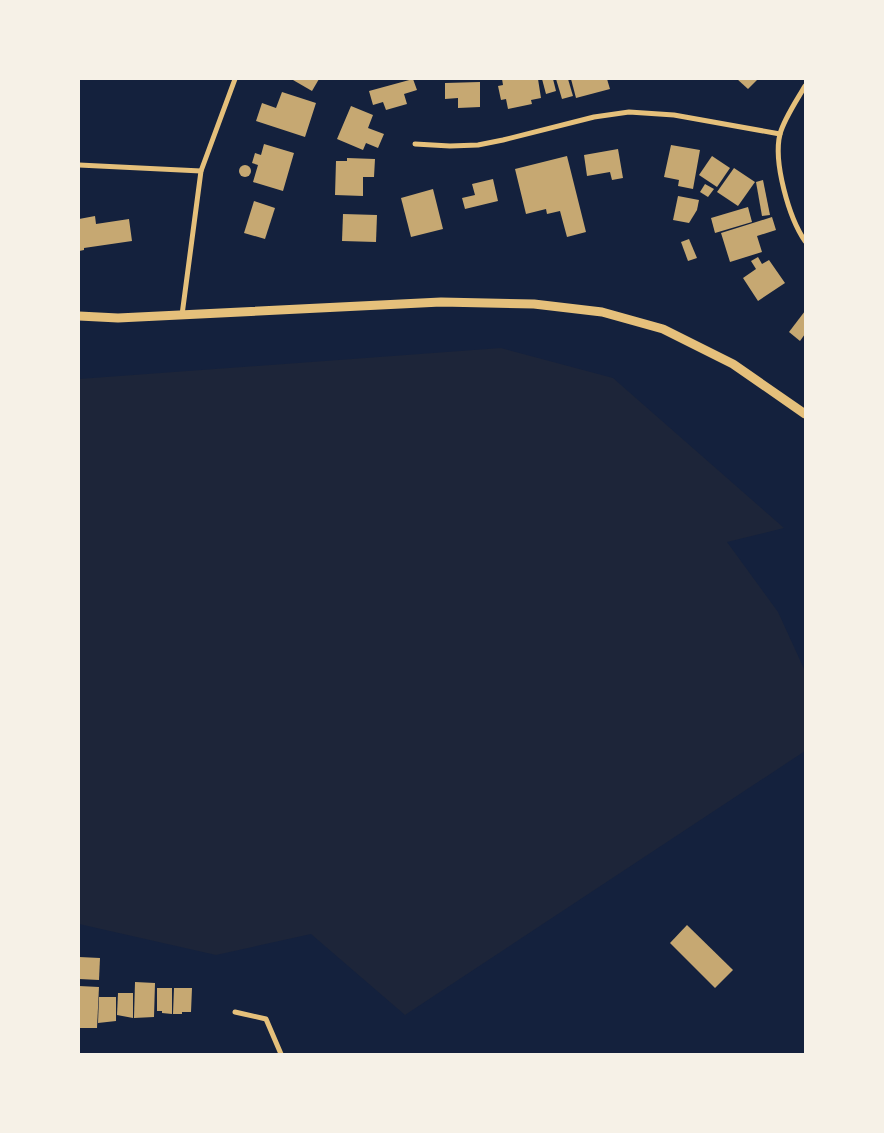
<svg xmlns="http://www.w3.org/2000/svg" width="884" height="1133" viewBox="0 0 884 1133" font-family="Raleway,sans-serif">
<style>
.green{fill:#1d2539}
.building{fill:#c6a872}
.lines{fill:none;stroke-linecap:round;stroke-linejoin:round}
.minor{stroke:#e5c07b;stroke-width:5}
.tertiary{stroke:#e5c07b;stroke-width:9}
</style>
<rect width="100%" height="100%" fill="#14213d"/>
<path class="green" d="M501,348l112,30 171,150 -57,14 51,70 27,59v80l-400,264 -94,-81 -95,21 -137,-31v-545z"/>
<g class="building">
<path d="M293,79h26l-7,12 -19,-11z"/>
<path d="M413,79l4,11 -13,4 3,10 -21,6 -3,-8 -10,3 -4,-14z"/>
<path d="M502,79h36l3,19 -10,2 1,4 -24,5 -2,-10 -5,1 -3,-14 5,-1z"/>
<path d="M542,79h11l3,12 -10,3z"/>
<path d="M556,79h12l5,17 -11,3z"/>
<path d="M571,79h36l3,10 -34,9z"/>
<path d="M737,79h21l-10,10z"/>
<path d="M480,82v25l-22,1v-10l-13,1v-16z"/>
<path d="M282,92l34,11 -11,34 -49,-16 6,-18 14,5z"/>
<path d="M351,106l22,9 -5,13 16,6 -6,14 -12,-5 -3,7 -26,-11z"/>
<path d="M264,144l30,9 -11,38 -30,-9 5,-17 -6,-2 3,-10 6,2z"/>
<path d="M671,145l29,5 -7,39 -15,-3 1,-6 -15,-3z"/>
<path d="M618,149l5,29 -11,2 -2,-8 -23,4 -3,-21z"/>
<path d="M567,156l19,76 -19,5 -7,-26 -13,3 -1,-5 -20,5 -11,-45z"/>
<path d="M712,156l18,12 -13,19 -18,-12z"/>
<path d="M347,158l28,1 -1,18h-11v19l-28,-1 1,-34h11z"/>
<circle cx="245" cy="171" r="6"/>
<path d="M734,168l21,14 -17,24 -21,-14z"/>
<path d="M493,179l5,22 -33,8 -3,-11 13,-3 -3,-11z"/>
<path d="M763,180l7,35 -8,1 -6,-34z"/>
<path d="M705,184l9,5 -6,8 -8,-5z"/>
<path d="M433,189l10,40 -32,8 -10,-39z"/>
<path d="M678,196l21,4 -2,10 -8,13 -16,-3z"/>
<path d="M254,201l21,7 -10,31 -21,-6z"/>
<path d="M748,207l4,15 -37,11 -4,-15z"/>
<path d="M343,214l34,1 -1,27 -34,-1z"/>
<path d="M95,216l1,8 33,-5 3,22 -48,7v2l-5,1v-32z"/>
<path d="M772,217l4,13 -19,6 5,16 -32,10 -9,-29z"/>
<path d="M689,239l8,19 -9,3 -7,-19z"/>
<path d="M758,257l4,7 7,-4 16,23 -27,18 -15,-23 13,-9 -5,-8z"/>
<path d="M805,311v23l-5,7 -11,-9z"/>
<path d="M687,925l46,45 -18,18 -45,-45z"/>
<path d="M79,957l21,1 -1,22 -20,-1z"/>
<path d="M135,982l20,1 -1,34 -20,1z"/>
<path d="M79,986l20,1 -2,41h-18z"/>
<path d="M157,988h15v26l-10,-1v-2h-5z"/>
<path d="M174,988h18l-1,24h-9v2h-9z"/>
<path d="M118,993h15v25l-16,-3z"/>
<path d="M99,997h17v24l-18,2z"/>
</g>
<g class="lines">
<g class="minor">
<path d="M805,86c-8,14 -21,33 -25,48 -7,28 9,84 25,107"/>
<path d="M415,144l35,2 28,-1 25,-5 91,-23 35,-5 45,3 106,19"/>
<path d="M79,165l122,6"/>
<path d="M182,315l19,-144 34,-92"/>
<path d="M235,1012l31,7 15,35"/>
</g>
<path class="tertiary" d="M79,316l39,2 323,-16 93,2 68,8 61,17 70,35 72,50"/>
</g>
<rect width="884" height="1133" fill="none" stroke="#f6f1e7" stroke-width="160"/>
</svg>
